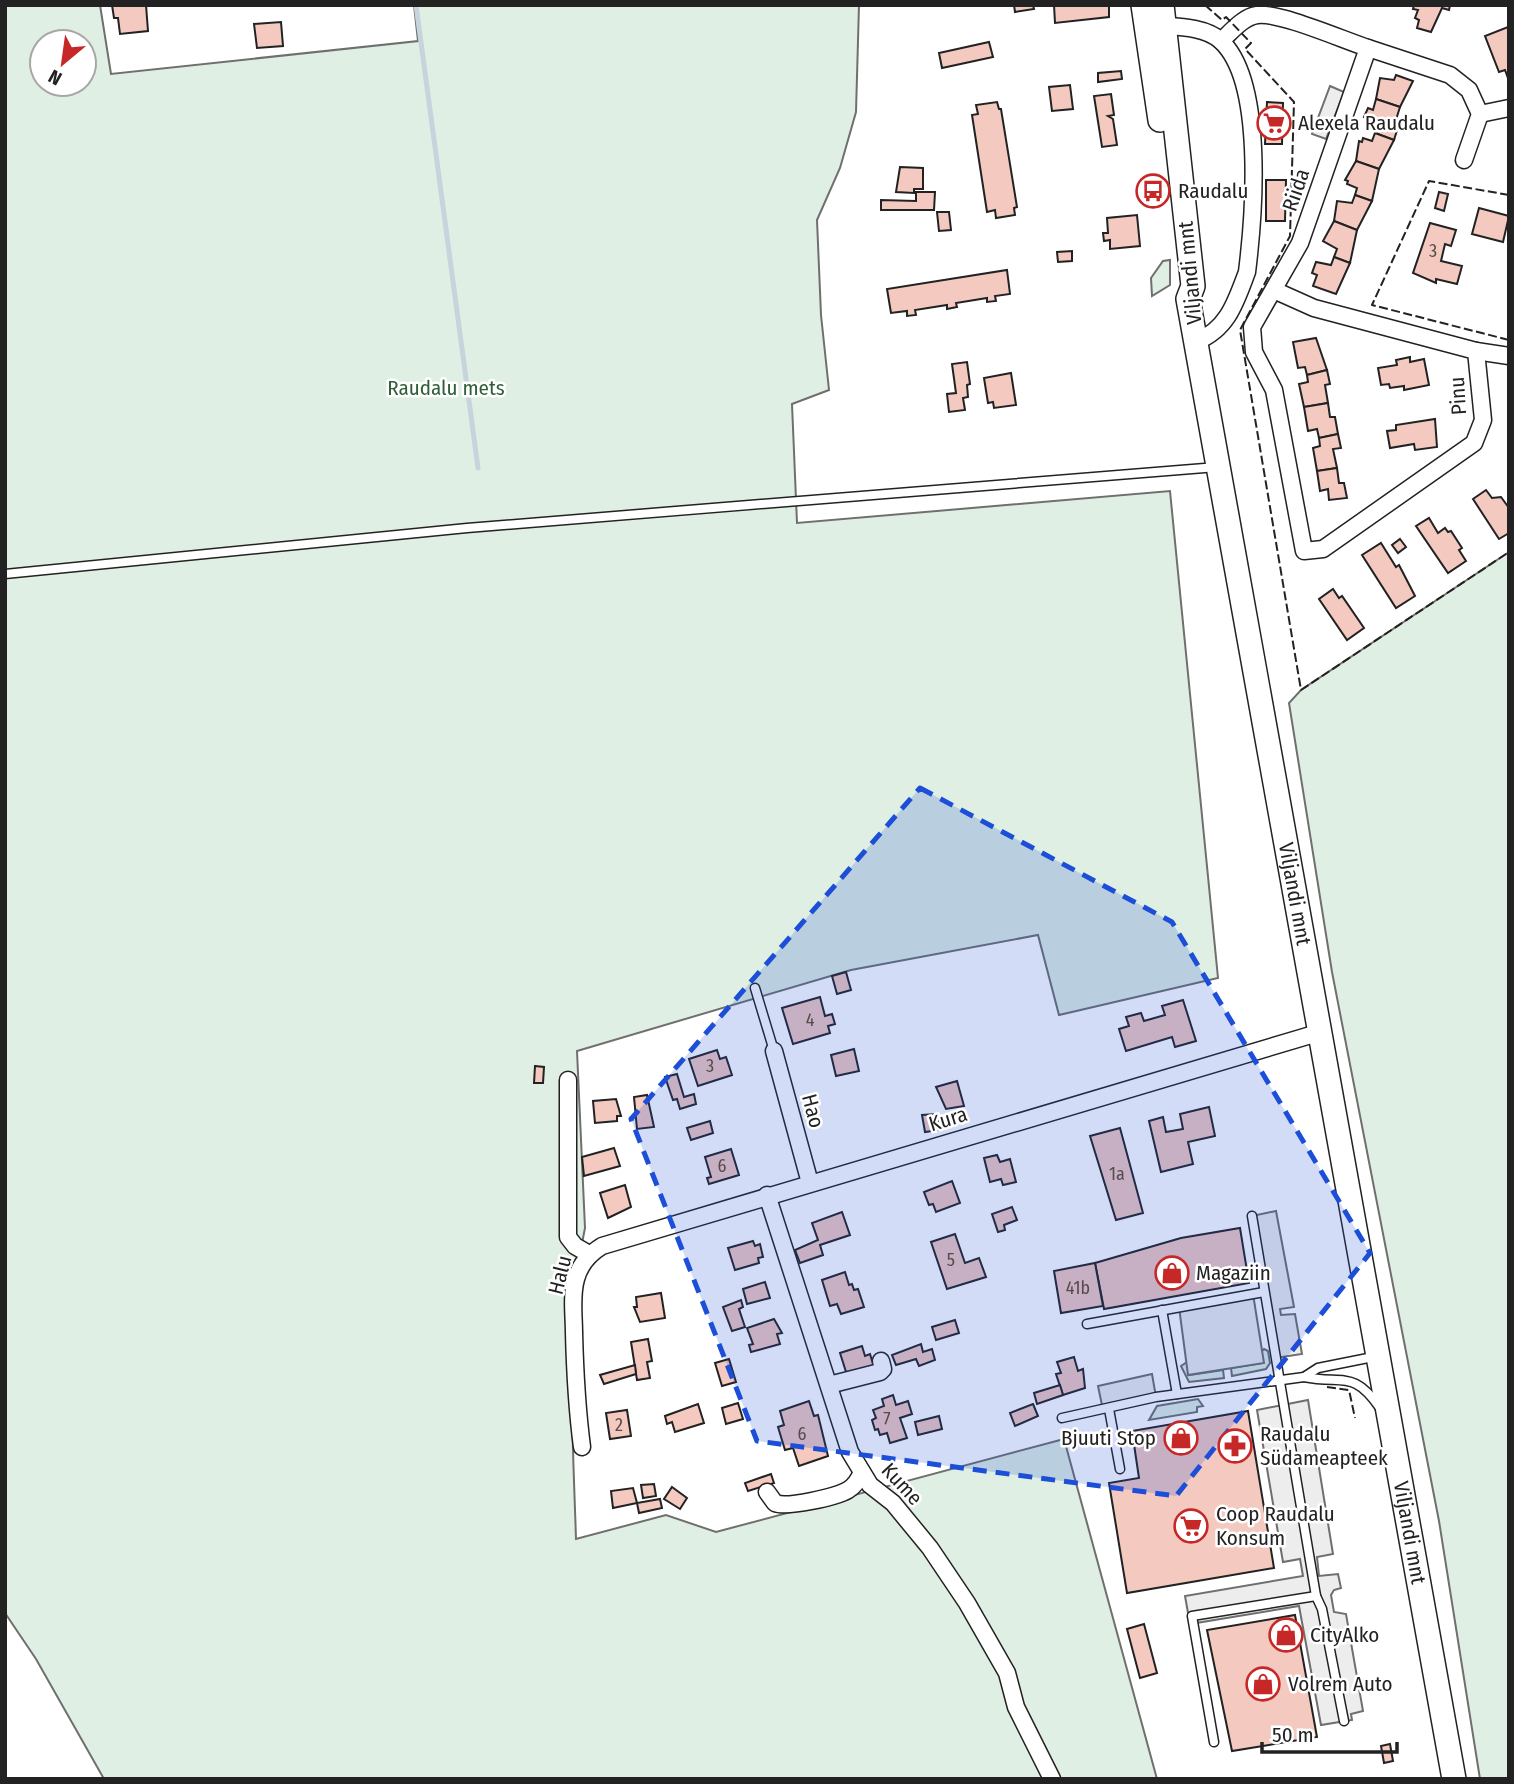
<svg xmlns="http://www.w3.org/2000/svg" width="1514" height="1784" viewBox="0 0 1514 1784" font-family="'Fira Sans Condensed',sans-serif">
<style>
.green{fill:#e0efe3;stroke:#6f6f6f;stroke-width:2;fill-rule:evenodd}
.parking{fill:#ededed;stroke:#6f6f6f;stroke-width:2}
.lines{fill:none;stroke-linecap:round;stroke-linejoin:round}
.stream{stroke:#c7d3dd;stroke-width:5}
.building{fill:#f3c9c0;stroke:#222;stroke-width:2}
.service-casing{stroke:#222;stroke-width:11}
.minor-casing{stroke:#222;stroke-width:19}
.secondary-casing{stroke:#222;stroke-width:26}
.service{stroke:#fff;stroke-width:8}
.minor{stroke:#fff;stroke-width:16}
.secondary{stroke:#fff;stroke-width:23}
.fence{stroke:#222;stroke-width:2;stroke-dasharray:9 3.5;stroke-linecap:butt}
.marked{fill:#1d4ed8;fill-opacity:0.2;stroke:#1d4ed8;stroke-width:5;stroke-dasharray:14 9;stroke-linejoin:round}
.labels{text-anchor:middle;stroke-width:5;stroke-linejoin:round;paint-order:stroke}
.number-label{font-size:18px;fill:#564c4a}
.poi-label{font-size:21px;fill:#222;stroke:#fff;text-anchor:start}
.street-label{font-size:21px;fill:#222;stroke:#fff}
.park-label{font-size:21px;fill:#2f5e38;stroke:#fff}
</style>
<rect width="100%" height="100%" fill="#fff"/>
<g class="green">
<path d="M5,5h95l11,69 307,-33 -4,-36h445l-3,107 -16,56 -23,52 4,95 8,75 -37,14 5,119 373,-32 48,487 -159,37 -21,-80 -187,35 -274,81 8,177c-20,96 -12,213 -9,311l90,-24 50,17 348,-93 93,340h-1053l-68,-120 -31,-46zM42,42h42v42h-42z"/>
<path d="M1170,260v25l-18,11 -1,-18 12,-17z"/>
<path d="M1509,552v1227h-29l-41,-258 -107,-549 -43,-269 12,-13z"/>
<path d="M1264,1349l4,2 2,12 -4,6 -34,7 -1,-8 32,-5 -2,-11z"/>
<path d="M1187,1362l2,13 34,-5 1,8 -35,4 -8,-16z"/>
<path d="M1198,1399l5,7 -6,1v5l-48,8 8,-14z"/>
</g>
<g class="parking">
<path d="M1330,86l14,6 -18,47 -14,-5z"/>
<path d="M1276,1211l18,96 -14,2 1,6 14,-1 7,40 -27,4 -23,-142z"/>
<path d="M1253,1294l11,69 -76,12 -9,-68z"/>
<path d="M1152,1374l4,23 -53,13 -5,-24z"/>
<path d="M1308,1400l25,154 -16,3 2,19 19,-2 3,14 -7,2 -3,5 3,17 12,2 17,97 -12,3 1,6 -31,5 -22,-119 -109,18 -5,-28 118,-20 -3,-17 -17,3 -26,-152z"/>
</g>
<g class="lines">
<path class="stream" d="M416,5l62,463"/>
</g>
<g class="building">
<path d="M112,5h34l2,26 -28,3 -2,-16h-4z"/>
<path d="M1014,5h19l1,4 -19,3z"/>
<path d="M1054,5h55v12l-54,6z"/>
<path d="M1414,5h36l-1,5 -7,-2 -11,24 -14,-4 2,-8 -4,-2 3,-8 -5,-1z"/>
<path d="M281,22l2,24 -26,2 -3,-24z"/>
<path d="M1508,27l1,2v52l-4,-11 -6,2 -14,-36z"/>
<path d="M989,42l4,15 -51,11 -3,-15z"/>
<path d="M1121,71l1,8 -24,3v-9z"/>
<path d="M1396,75l17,6 -13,26 -24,-8 4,-21 14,2z"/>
<path d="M1070,85l3,24 -21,2 -3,-24z"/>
<path d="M1111,94l3,21 -6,1 5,3 4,26 -15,2 -8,-51z"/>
<path d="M1376,99l24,8 -5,16 4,1 -5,16 -19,-7 2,-8 -13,-8 4,-9 5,2z"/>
<path d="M997,102l2,7h2l16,98 -3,1 1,7 -19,3 -1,-8 -8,2 -15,-97 6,-1 -2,-9z"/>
<path d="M1267,102l16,1 -1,41h-17z"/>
<path d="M1375,133l19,7 -15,29 -23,-8 3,-20 3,1 1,-4 9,3z"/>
<path d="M1356,161l23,8 -7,32 -17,-6 2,-7 -10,-4 1,-3 -3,-1z"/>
<path d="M900,167l23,1v21h-9v4l-18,-1z"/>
<path d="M1266,180h20l-1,41h-19z"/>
<path d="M916,192h19l-1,18h-53v-10l35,1z"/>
<path d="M1439,192l9,2 -4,17 -9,-3z"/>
<path d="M1355,195l17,6 -15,29 -23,-9 3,-20 15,2z"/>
<path d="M1479,208l30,8 -6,26 -31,-8z"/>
<path d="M937,212h12l2,18 -12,1z"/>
<path d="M1137,215l3,31 -30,3v-9l-6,1 -1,-8h5l-1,-15z"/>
<path d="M1334,221l23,9 -7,33 -16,-6 3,-8 -14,-8z"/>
<path d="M1430,223l26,7 -5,16 -6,-2 -4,17 21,5 -5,18 -21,-5v4l-23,-10z"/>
<path d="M1072,251v10l-14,1 -1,-10z"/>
<path d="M1334,257l16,6 -14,31 -23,-8 4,-11 -5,-2 4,-11 15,3z"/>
<path d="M1007,270l3,24 -15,2 1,5 -9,1v-4l-31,5 1,4 -10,2v-4l-32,5 1,5 -9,1v-5l-16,2 -4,-24z"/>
<path d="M1316,338l11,32 -20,5 -2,-8 -7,1 -5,-26z"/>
<path d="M1410,357v5l14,-3 5,26 -25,5v-4l-14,2 -1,-4 -8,1 -3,-17 19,-3 -1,-5z"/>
<path d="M967,362l3,22 -3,1 1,12 -5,1 2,12 -16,2 -2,-18 9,-1 -4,-29z"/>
<path d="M1327,370l3,14 -5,1 3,18 -24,4 -5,-23 9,-2 -1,-7z"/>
<path d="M1011,373l5,32 -22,3 -1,-6 -5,1 -4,-25z"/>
<path d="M1328,403l2,14h5l3,17 -19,4 -2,-9 -9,2 -4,-24z"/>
<path d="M1435,419l2,28 -22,3 -1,-6 -24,4 -3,-17 9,-1v-5z"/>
<path d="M1338,434l3,14 -8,1 4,19 -20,3 -4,-23 7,-2 -1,-8z"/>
<path d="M1337,468l2,15h5l3,15 -18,2 -1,-11 -8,2 -3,-20z"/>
<path d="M1486,490l6,8 9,-1 8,11v25l-10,6 -26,-40z"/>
<path d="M1429,518l9,15 7,-5 3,4 3,-1 11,17 -3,2 7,11 -18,12 -32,-47z"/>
<path d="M1400,539l6,8 -8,6 -6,-8z"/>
<path d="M1381,543l15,24 3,-2 16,31 -19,12 -34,-53z"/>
<path d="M1333,589l6,9 3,-2 22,32 -17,12 -28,-41z"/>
<path d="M846,972l5,18 -14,4 -5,-18z"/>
<path d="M820,997l5,19 7,-2 3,10 -7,2 2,7 -37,11 -11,-36z"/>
<path d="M1183,1000l13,41 -21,6 -3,-10 -46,14 -7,-22 10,-3 -3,-9 15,-4 3,8 21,-6 -3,-9z"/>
<path d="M854,1049l5,22 -23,5 -5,-21z"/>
<path d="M717,1050l3,9 6,-2 6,18 -34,11 -9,-27z"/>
<path d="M535,1066l9,1 -1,16h-9z"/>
<path d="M677,1074l7,23 10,-3 2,10 -16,5 -3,-10 -4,1 -8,-23z"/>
<path d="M957,1081l7,25 -18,3 -10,-22z"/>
<path d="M647,1095l7,32 -17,2 -3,-32z"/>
<path d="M616,1099l5,17h-4v5l-22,2 -2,-22z"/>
<path d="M1209,1107l6,29 -27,6 5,22 -32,8 -12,-51 14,-4 3,15 17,-3 -3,-15z"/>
<path d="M937,1114l2,16 -14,2 -3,-17z"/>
<path d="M710,1121l3,12 -22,7 -4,-12z"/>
<path d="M1120,1128l23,85 -27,7 -26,-84z"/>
<path d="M614,1148l6,18 -36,10 -2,-19z"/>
<path d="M731,1149l8,26 -30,9 -2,-6 4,-1 -6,-20z"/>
<path d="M997,1155l3,7 10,-3 6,23 -13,3 -2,-6 -11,3 -6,-24z"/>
<path d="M952,1181l8,22 -24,9 -3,-8 -4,1 -5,-13z"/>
<path d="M625,1185l6,22 -23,11 -8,-25z"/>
<path d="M1012,1207l5,13 -13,5 1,5 -7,2 -6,-18z"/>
<path d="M842,1212l8,23 -30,10 3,10 -23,8 -5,-13 23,-10 -6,-17z"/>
<path d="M1240,1228l9,55 -145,26 -9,-46 86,-25z"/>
<path d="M955,1234l10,29 14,-5 7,19 -39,12 -16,-47z"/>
<path d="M753,1241l2,5 5,-2 3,13 -5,1 1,5 -24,7 -7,-22z"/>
<path d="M1095,1263l8,43 -42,7 -7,-42z"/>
<path d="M845,1272l4,13 3,-1 2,6 4,-1 6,18 -23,7 -4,-10 -7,2 -8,-26z"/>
<path d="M765,1282l5,16 -23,6 -4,-15z"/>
<path d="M661,1293l4,25 -25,4 -6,-15h3l-1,-10z"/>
<path d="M741,1300l2,7 -4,2 6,18 -13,4 -9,-24z"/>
<path d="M774,1319l8,14 -5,1 3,10 -29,8 -2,-7 4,-1 -6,-16z"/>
<path d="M955,1320l4,13 -23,7 -4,-13z"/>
<path d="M648,1339l4,22 -5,1 3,16 -13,2 -6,-38z"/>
<path d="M921,1344l2,8 9,-3 3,11 -16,6 -3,-7 -20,6 -4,-10z"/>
<path d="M862,1346l3,10 5,-2 4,13 -27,8 -7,-22z"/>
<path d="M1074,1357l4,14 5,-2 2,19 -22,7 -7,-21 5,-1 -4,-11z"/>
<path d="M729,1359l7,23 -14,4 -7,-23z"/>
<path d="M635,1365l1,9 -32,10 -4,-9z"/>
<path d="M1060,1385l3,10 -26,9 -3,-11z"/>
<path d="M893,1395l3,10 12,-4 4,13 -12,4 7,20 -17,5 -3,-10 -7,2 -2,-6 -3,1 -3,-10 4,-2 -3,-8 11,-4 -2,-7z"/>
<path d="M809,1401l5,15 4,-1 10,41 -29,10 -6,-18 -8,2 -7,-23 6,-2 -4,-14z"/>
<path d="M738,1403l5,16 -17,5 -4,-16z"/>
<path d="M698,1404l6,19 -29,9 -3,-10 -5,2 -2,-8z"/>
<path d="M1033,1404l5,12 -23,10 -5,-13z"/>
<path d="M627,1410l4,26 -21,3 -4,-26z"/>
<path d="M1248,1411l26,157 -147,25 -18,-110 30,-5 -7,-47z"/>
<path d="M939,1416l3,13 -24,6 -3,-13z"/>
<path d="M771,1474l3,9 -26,8 -3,-8z"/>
<path d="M654,1484l2,12 -13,2 -2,-13z"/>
<path d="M672,1487l15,11 -7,11 -16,-10z"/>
<path d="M633,1488l4,15 -24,5 -2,-17z"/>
<path d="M660,1499l2,9 -23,5 -2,-10z"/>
<path d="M1295,1615l22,122 -85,14 -25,-121z"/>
<path d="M1144,1624l13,49 -17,5 -13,-49z"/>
<path d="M1390,1744l3,17 -9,2 -3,-17z"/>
</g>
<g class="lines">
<defs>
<g id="service">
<path d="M5,574l462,-46 750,-61"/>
<path d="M755,988l19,63"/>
<path d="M1252,1216l64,380 6,13 22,112"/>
<path d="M1162,1310l15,84"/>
<path d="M1087,1324l177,-32"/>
<path d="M1304,1377c39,8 49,-8 76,31"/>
<path d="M1109,1409l11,60"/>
<path d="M1062,1418l94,-21 148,-20 14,-9 60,-12"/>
<path d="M1214,1742l-22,-126 124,-20"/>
</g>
<g id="minor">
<path d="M1165,26c18,1 42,2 56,15 44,41 33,175 26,231 -11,29 -19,57 -50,69"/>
<path d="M1221,41c10,-9 22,-24 36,-26 23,-3 86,25 111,33l-68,195 -48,84 2,25 20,38 30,161 19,-2 151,-106 9,-23 -7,-69 -162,-43 -38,-17"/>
<path d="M1368,48l82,27 19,15 11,24 -16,46"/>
<path d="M1480,114l29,-6"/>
<path d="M1476,351l33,5"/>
<path d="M774,1051l36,132"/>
<path d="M568,1080v157l7,9 14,8"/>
<path d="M767,1195l83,257 20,33 23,18 37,45 37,55 40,70 9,34 36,72"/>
<path d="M829,1385l51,-13 3,-3 -2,-8"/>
<path d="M582,1447c-5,-38 -7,-75 -8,-114 0,-17 -3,-37 2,-54 4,-15 13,-25 26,-33l719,-214"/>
<path d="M767,1492l8,11c12,5 61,-6 73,-13 7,-4 11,-11 14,-18"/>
</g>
<g id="secondary">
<path d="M1143,5l17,115"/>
<path id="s1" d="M1162,5l31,281 -5,13 266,1480"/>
</g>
</defs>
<use href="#service" class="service-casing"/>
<use href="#minor" class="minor-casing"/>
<use href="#secondary" class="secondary-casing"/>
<use href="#service" class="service"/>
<use href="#minor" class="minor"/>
<use href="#secondary" class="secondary"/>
<g class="fence">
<path d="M1205,5l17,15 4,-3 25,26 -6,6 49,53 -4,134 -50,94 61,360 208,-138"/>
<path d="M1509,195l-80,-14 -57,124 137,35"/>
<path d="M1327,1387l22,3 6,28"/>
</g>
</g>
<path class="marked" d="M920,788l252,134 198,331 -194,243 -419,-55 -126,-322z"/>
<defs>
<symbol id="supermarket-ring" viewBox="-11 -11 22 22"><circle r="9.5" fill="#fff" stroke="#c62828" stroke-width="1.5"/><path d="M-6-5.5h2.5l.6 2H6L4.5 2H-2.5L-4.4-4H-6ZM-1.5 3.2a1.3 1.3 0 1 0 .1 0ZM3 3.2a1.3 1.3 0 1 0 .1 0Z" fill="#c62828"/></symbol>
<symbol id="bus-ring" viewBox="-11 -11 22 22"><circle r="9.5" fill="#fff" stroke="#c62828" stroke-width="1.5"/><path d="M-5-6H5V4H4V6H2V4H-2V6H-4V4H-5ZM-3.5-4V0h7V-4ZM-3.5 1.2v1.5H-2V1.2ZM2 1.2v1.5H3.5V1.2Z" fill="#c62828"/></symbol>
<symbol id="shop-ring" viewBox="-11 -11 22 22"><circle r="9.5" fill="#fff" stroke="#c62828" stroke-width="1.5"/><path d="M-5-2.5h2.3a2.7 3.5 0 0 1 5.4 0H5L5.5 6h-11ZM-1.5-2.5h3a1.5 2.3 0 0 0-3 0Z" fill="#c62828"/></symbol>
<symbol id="pharmacy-ring" viewBox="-11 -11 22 22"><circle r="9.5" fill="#fff" stroke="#c62828" stroke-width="1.5"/><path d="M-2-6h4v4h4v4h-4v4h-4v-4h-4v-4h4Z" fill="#c62828"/></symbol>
</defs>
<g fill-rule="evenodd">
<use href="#supermarket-ring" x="1255" y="104" width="38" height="38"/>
<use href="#bus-ring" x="1134" y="172" width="38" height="38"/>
<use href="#shop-ring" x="1153" y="1254" width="38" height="38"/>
<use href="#shop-ring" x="1162" y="1419" width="38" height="38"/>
<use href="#pharmacy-ring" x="1216" y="1427" width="38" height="38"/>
<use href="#supermarket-ring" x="1172" y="1507" width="38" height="38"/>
<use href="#shop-ring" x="1267" y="1616" width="38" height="38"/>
<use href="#shop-ring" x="1244" y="1665" width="38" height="38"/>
</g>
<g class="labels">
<g class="number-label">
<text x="1433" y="257">3</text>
<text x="810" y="1026">4</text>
<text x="710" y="1072">3</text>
<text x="722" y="1172">6</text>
<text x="1117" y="1180">1a</text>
<text x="951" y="1266">5</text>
<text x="1078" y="1294">41b</text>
<text x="887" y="1425">7</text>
<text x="619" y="1431">2</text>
<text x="802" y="1440">6</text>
</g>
<g class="poi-label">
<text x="1298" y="130">Alexela Raudalu</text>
<text x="1178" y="198">Raudalu</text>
<text x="1196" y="1280">Magaziin</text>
<text x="1260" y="1441">Raudalu<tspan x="1260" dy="24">Südameapteek</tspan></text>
<text x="1156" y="1445" text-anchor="end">Bjuuti Stop</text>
<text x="1216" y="1521">Coop Raudalu<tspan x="1216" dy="24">Konsum</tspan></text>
<text x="1310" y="1642">CityAlko</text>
<text x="1288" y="1691">Volrem Auto</text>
</g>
<g class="street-label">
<text transform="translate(1296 190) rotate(-71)" y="7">Riida</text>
<text transform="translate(1190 273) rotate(-95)" y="7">Viljandi mnt</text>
<text transform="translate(1458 396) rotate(-94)" y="7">Pinu</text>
<text dy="7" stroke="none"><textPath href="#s1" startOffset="901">Viljandi mnt</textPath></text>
<text transform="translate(813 1111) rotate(75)" y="7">Hao</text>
<text transform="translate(948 1119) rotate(-17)" y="7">Kura</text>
<text transform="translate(560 1275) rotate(-76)" y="7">Halu</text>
<text transform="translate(902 1484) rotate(47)" y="7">Kume</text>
<text dy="7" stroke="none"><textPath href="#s1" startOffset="1550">Viljandi mnt</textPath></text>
</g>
<g class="park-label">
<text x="446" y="395">Raudalu mets</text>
</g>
</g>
<rect width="1514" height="1784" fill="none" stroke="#222222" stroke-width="14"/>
<g transform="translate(63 63) rotate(209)"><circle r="33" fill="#ffffff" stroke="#a7a7a7" stroke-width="2"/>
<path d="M0-5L12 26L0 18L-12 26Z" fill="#c62828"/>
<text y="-10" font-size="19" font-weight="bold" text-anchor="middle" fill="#222222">N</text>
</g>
<path d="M1262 1742v10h135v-10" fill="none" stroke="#222222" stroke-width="3.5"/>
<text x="1272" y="1742" font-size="21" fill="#222222" stroke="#ffffff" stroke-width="5" paint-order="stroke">50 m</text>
</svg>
